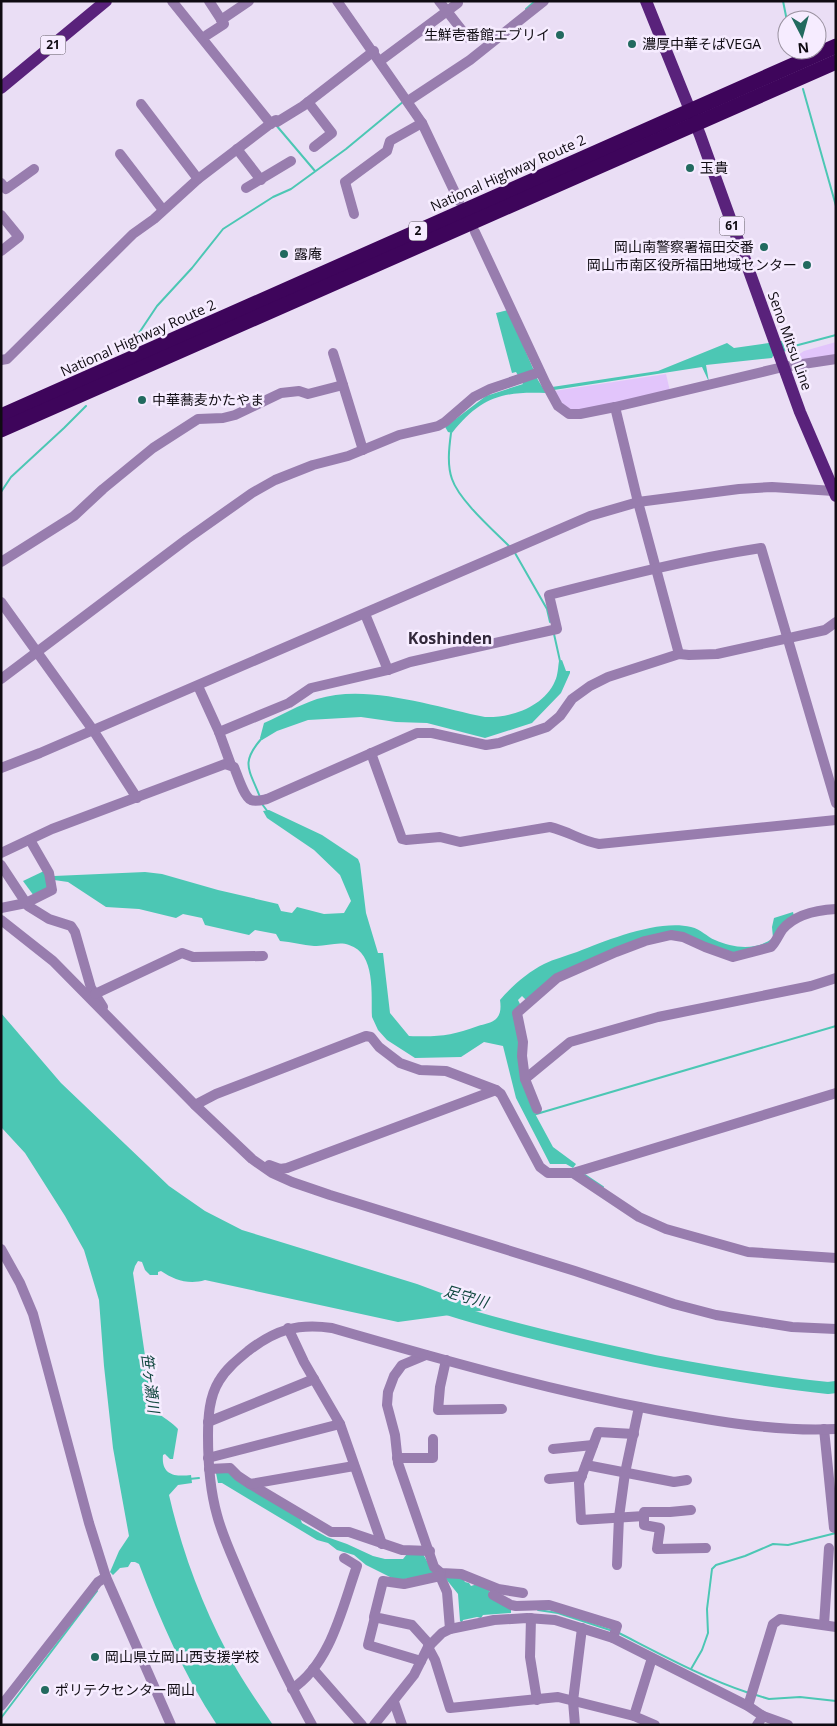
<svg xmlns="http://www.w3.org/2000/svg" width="837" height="1726" viewBox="0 0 837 1726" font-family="'Open Sans','Noto Sans JP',sans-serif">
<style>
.green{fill:#e2c5fb}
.water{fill:#4cc7b4}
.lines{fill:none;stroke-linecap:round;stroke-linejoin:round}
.stream{stroke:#4cc7b4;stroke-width:2}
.river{stroke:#4cc7b4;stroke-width:12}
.minor{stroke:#987dae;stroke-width:10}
.major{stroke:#59227b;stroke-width:12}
.highway{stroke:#3e055b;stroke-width:15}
.poi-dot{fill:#226a5f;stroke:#f6ecff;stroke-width:2}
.labels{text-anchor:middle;stroke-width:5;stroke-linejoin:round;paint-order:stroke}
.shield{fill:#f6ecff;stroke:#544e59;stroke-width:1}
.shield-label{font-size:12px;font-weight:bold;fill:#0f0b12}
.poi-label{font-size:14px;fill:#0f0b12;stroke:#f6ecff;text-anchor:start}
.street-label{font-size:14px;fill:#0f0b12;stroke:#f6ecff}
.water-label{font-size:15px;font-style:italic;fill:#124840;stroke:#f6ecff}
.quarter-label{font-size:16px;font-weight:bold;fill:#32283a;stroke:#f6ecff}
</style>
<rect width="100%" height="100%" fill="#eadef5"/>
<g class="green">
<path d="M836,342v14l-45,7 -2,-2 15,-10z"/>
<path d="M666,374l4,17 -94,20c-11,-2 -17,-11 -22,-20z"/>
</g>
<g class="water">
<path d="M508,310l30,70 8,13c-45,-2 -66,5 -94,40l-4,-1 -4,-7 13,-7 29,-22 37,-12 -7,-12 -4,1 -16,-60z"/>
<path d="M782,341l4,10 -13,5 -1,2 -66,7 3,17 -7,-15 -148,23 -2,-3 106,-16 69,-28 7,5z"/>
<path d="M562,660l4,11h4v2l-9,20 -29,30 -47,15 -58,-15 -31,-1 -35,-5 -53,3 -31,11 -15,9 -2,-2 4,-15c18,-8 35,-18 53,-24 50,-16 118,8 168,18 26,1 59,-10 70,-36 3,-6 3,-14 4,-20z"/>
<path d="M269,810l53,25 36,24 2,5 6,49 12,40h5l7,60 19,23c29,1 42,0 69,-10 6,-2 14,-3 18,-7 5,-5 5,-12 4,-19 12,-14 28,-28 44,-36 10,-5 22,-8 33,-12 30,-12 82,-33 114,-25 10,2 16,10 24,13 18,8 41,11 58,-2l-1,-11 2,-9 19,-6 1,4 -22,28 -41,11 -43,-20 -73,15 -89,50 -4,-4 -4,4 2,4 13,106 20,37 23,17 -3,4 -7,-4h-16l-34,-66 -13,-52 -19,-4 -23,15 -46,1 -28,-18 -9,-10 -6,-13c-1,-22 4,-64 -23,-72 -11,-4 -24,2 -35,1 -11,-1 -23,-4 -34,-5l-4,-7 -21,-4 -6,5 -44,-10 -3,-7 -19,-4 -7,4 -37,-9 -33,-2 -38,-25 -14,-2v-4l91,-4 17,2 56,16 60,14 3,7 11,2 5,-6 27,7 20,-1 7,-12 -11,-26 -26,-25 -47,-32 -4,-7z"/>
<path d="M44,871l5,17 -15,8 -11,-15z"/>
<path d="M1,1013l60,70 108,103 36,25 37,19 175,54 70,26 -89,12 -193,-42c-16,5 -31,0 -44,-9l-3,1v3h-8l-5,-5 -3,-8 -4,-1 -3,5 -2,7 18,124c6,22 14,18 27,32l-5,30h-3l-5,-5 -2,1c-2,20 12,22 28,20l1,8 -14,2 -9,10c14,61 37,121 68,175 11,19 24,37 36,55h-56c-33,-50 -57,-105 -78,-161l-4,-2h-4l-3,5 -8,1 -7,7 -3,-3 9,-21 10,-15 -16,-88 -9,-82 -5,-66 -15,-50 -19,-34 -40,-63 -24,-26z"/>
<path d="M228,1469l72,49 2,5 25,14 20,7 26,12 12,3h18l4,-5h16l9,16 30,7 3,5 4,1 2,3 6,-2 12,6 3,6 19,11v6l-28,2 -2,3 -4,-1 -14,3 -1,3 -2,-2 -2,-27 -12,-15 -15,-3 -35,4 -30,-15 -12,-10 -17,-5 -9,-7 -11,-3 -95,-57h-4l-2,-10z"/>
</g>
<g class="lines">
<g class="stream">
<path d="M783,1l4,20"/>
<path d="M526,9l9,-8"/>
<path d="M794,50l1,3"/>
<path d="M803,89l33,117"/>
<path d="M276,125l39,46"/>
<path d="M129,348l28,-42 35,-38 31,-39 50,-32 18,-8 55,-40 58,-48"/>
<path d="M783,349l53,-14"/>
<path d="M451,433c-2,15 -4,32 1,46 7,21 41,51 57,67"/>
<path d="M1,492l10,-15 53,-49 22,-22"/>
<path d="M515,553l32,56 3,13"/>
<path d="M554,634l6,27"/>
<path d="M260,797c-11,-28 -20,-34 2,-59"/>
<path d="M262,804l6,8"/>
<path d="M533,1115l303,-89"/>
<path d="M585,1175l18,12"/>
<path d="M189,1479l10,-1"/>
<path d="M538,1610l20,3 55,18"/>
<path d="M619,1633c43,22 85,45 130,60"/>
<path d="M691,1669l11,-19 6,-17 -1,-24 5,-40 4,-4 29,-9 28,-12 15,1 48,-12"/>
<path d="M756,1695l13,4 31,-2 36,4"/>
<path d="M1,1718l96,-127"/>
</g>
<path class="river" d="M444,1308c69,22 140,38 211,53 58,11 115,21 173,27l8,-1"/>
<g class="minor">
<path d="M172,1l99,123"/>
<path d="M337,1l85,122 37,78"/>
<path d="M439,1l29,37"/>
<path d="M221,20l28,-19"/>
<path d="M207,35l17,-11 -15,-23"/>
<path d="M380,61l78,-58"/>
<path d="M408,101l62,-41 74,-59"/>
<path d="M308,102l24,31 -18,14"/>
<path d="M141,104l57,75"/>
<path d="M237,149l24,31"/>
<path d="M120,154l43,56"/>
<path d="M1,183l5,6 28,-20"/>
<path d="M246,188l45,-27"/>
<path d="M354,214l-9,-32 42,-31 3,-10 32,-18"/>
<path d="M1,215l18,22 -18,14"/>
<path d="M475,232l71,152 12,22 11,8h11l35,-7 168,-40 53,-8"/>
<path d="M333,353l10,32"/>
<path d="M1,360l6,-1 126,-125 21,-15 44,-40 76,-58 2,-1 1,2 26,-16 71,-55"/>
<path d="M615,407l23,95 41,152"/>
<path d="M1,562l73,-46 29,-27 50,-41 45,-29 25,-1 12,-3 46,-22 18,-2 9,3 35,-9 20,65"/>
<path d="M1,602l92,128 44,68"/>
<path d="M365,614l23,56"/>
<path d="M1,679l186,-140 65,-46 23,-13 38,-15 35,-9 51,-21 39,-9 7,-4 29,-25 16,-8 50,-17"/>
<path d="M198,686l21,46 12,33"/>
<path d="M219,732l70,-29 22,-15 77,-18 22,-8 147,-33 -8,-34c70,-18 140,-36 212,-47l75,255"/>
<path d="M371,753l31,86 4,1 34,-3 20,5 90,-15c18,4 31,14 49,17l237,-24"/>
<path d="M1,768l39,-15 550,-237 48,-14 101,-13 33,-2 62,4"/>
<path d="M1,853l51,-24 173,-65 9,3c3,7 10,30 17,33 5,2 11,0 16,-1l150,-66h15l54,12 13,-2 48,-16 13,-11 12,-17 18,-13 18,-9 71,-23 10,1 28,-1 108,-24 11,-8"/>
<path d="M1,865l27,41 21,13 22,7 4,6 16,56 12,19"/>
<path d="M1,908l25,-5 26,-13 -3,-17 -19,-33"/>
<path d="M1,920l52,41 142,144 57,54 20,14 20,9 38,13 245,76 99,33 42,11 76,12 44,2"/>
<path d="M95,994l87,-41 11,4 70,-1"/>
<path d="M525,1079l45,-37 88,-25 153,-31 25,-8"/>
<path d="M195,1105l21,-11 150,-58 5,1 8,10 21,16 20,7 26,1 8,3 42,16 5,4 39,73 8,6h25l263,-80"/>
<path d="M537,1109l-12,-30 -3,-23 1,-14 -6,-29 40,-35 59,-26 29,-11 26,-6 12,2 22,10 28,10 38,-10c5,-5 7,-11 11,-17 12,-15 35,-20 54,-21"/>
<path d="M269,1165l11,4 7,-1 209,-78"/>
<path d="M573,1173l66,44 27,12 82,23 88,6"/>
<path d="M1,1249l19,34 13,31 56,209 17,54 65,148"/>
<path d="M288,1328l16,34 36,62 42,120"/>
<path d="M426,1355l-24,10 -8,11 -6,16 -1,13 8,30 3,28 36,104 7,6 20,1 37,15 25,4"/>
<path d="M446,1360l-6,27 -2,23 64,-1"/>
<path d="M208,1422l106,-43"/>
<path d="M824,1429l10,99"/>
<path d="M634,1434l-36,-2 -19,51 2,37 63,-4"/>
<path d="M553,1449l40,-4"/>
<path d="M208,1458l132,-34"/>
<path d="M397,1458h36v-19"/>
<path d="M586,1465l88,17 13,-2"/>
<path d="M209,1469l21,-1 8,8 12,8 81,48h18l53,18 28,1"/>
<path d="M549,1479l33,-3"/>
<path d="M250,1484l104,-18"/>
<path d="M691,1510l-21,2h-26v13l16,3 -3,21 49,-1"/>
<path d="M617,1565l2,-48 6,-44 14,-66"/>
<path d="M441,1573l-1,3 7,16 3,37"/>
<path d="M493,1595l18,10 5,1 33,-1 68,21 -4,12"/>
<path d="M375,1617l-7,28 53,16"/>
<path d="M531,1618l-1,39 7,43"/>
<path d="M824,1625l5,-77"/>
<path d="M430,1645l-18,-20 -38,-8 9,-36 21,3 36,-8"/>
<path d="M428,1647l7,13 15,48 108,-11 76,19 21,9"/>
<path d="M313,1669l49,56"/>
<path d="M292,1689c39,-26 50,-81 65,-123l-13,-8"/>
<path d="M394,1702l8,23"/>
<path d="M1,1706l97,-124 8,-5"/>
<path d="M748,1706l25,-82 7,-5 56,8"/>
<path d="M634,1716l18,-58"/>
<path d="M312,1725c-26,-47 -48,-94 -69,-143 -9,-22 -20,-44 -26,-67 -7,-25 -9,-53 -9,-79 0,-18 1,-39 11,-55 7,-12 18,-21 29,-30 27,-21 49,-28 84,-23 107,31 213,61 323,82 60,11 120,22 181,19"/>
<path d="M374,1725l40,-50 14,-28 14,-14 8,-4 44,-9 33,-2 28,2 58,18 135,68 15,10 25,9"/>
<path d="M575,1725l-2,-24 9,-73"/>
<path d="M757,1725l6,-9"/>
</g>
<g class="major">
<path d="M646,1l54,134 100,277 36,84"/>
<path d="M1,88l105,-87"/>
</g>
<g class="highway">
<path d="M1,416l835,-370"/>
<path d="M1,430l835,-368"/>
</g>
</g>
<g class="poi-dot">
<circle cx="560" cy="35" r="5"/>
<circle cx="632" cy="44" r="5"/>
<circle cx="690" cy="168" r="5"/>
<circle cx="764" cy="247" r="5"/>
<circle cx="284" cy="254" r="5"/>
<circle cx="807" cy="265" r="5"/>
<circle cx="142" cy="400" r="5"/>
<circle cx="95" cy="1657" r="5"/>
<circle cx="45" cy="1690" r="5"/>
</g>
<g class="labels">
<g class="shield">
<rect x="40.5" y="35.5" width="25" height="19" rx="4"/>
<rect x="719.5" y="216.5" width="25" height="19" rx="4"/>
<rect x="409" y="221.5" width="18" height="19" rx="4"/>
</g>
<g class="shield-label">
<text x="53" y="49">21</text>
<text x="732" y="230">61</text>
<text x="418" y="235">2</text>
</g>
<g class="poi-label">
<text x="550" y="40" text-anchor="end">生鮮壱番館エブリイ</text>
<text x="642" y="49">濃厚中華そばVEGA</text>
<text x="700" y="173">玉貴</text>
<text x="754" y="252" text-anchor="end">岡山南警察署福田交番</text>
<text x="294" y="259">露庵</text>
<text x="797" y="270" text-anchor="end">岡山市南区役所福田地域センター</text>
<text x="152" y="405">中華蕎麦かたやま</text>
<text x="105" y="1662">岡山県立岡山西支援学校</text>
<text x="55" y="1695">ポリテクセンター岡山</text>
</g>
<g class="street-label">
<text transform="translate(508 173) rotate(-24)" y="5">National Highway Route 2</text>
<text transform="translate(138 338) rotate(-24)" y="5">National Highway Route 2</text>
<text transform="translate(790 341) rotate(70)" y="5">Seno Mitsu Line</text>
</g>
<g class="water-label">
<text transform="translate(466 1297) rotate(16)" y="5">足守川</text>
<text transform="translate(150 1383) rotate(83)" y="5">笹ヶ瀬川</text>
</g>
<g class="quarter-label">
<text x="450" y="644">Koshinden</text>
</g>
</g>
<rect width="837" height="1726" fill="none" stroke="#0f0b12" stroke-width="5"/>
<g transform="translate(802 35) rotate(174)"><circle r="24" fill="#f6ecff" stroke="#9a92a0"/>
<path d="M0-4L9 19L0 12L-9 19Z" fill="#226a5f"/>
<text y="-8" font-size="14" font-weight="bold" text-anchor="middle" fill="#0f0b12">N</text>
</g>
</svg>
